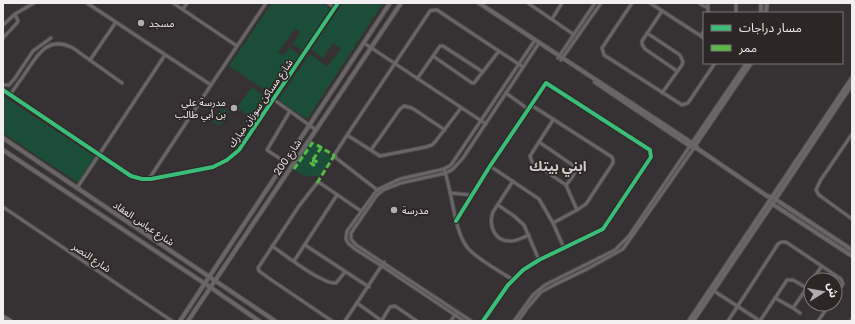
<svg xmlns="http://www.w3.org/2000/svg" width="855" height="324" viewBox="0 0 855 324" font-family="Poppins,'Noto Sans Arabic',sans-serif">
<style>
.green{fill:#1c4d39}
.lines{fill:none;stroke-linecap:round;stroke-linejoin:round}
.minor-casing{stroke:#535051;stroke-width:4.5}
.tertiary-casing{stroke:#535051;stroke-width:5.5}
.trunk-casing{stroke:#535051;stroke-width:6}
.minor{stroke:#686667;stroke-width:2.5}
.tertiary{stroke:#686667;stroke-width:3.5}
.trunk{stroke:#706e6e;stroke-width:4.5}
.quiet{stroke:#58b947;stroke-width:3;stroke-dasharray:6 3;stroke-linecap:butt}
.cycleway-casing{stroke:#2d2627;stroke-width:6}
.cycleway{stroke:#3abd76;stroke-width:4}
.poi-dot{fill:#b1acad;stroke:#2d2627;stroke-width:1.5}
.labels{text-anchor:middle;stroke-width:3.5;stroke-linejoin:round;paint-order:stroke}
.poi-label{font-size:10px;fill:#f3eeef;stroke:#2d2627;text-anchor:start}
.street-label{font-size:10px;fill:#f3eeef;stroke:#2d2627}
.district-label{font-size:14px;font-weight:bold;fill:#d4cbcc;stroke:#2d2627}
</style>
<rect width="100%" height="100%" fill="#363132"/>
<g class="green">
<path d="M272,3h50l7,5 1,4 -27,39 -10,-7 7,-12 -5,-4 -17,24 5,4 6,-8h2l9,8 -61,93 -3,-2 35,-53 -42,-28z"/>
<path d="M343,3h40l-75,115h-3l-25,-17v-3l28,-42 3,-1 16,12 14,-18 -8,-6 -10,15 -12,-9z"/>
<path d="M252,87l13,10 -14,20 -14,-9z"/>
<path d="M3,96l91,60v3l-15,22 -2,1 -74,-49z"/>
<path d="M223,108l6,4 -10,14 -6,-4z"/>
<path d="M311,141l17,12 3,7 -12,17 -3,-2 -2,2 -4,-2 -4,2 -13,-8z"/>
</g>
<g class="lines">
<defs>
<g id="minor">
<path d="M87,3l124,82 55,-82"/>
<path d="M173,3l64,43"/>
<path d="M328,3l7,5"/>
<path d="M528,3l45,31"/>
<path d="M632,3l-30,45 2,7 78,50 6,-2 27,-40"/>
<path d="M650,3l54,35"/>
<path d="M699,3l9,5"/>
<path d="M183,9l4,-6"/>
<path d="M662,11l-20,30v3l3,5 32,22"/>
<path d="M708,13v-10"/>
<path d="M736,13v-10"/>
<path d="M552,19l10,-16"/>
<path d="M3,25l12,-11 19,-11"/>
<path d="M647,33l33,22 3,7 -1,3 -20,28"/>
<path d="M701,36l3,-5"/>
<path d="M3,38l14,-15 1,-2 -3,-7"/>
<path d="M364,43l122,81"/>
<path d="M433,56l39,27h2l25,-32"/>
<path d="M558,58l37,-55"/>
<path d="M90,60l26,-38"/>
<path d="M561,60l40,-57"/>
<path d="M417,79l23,-33h3l40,26"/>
<path d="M3,85h6l6,-7 18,-27 18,-13"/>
<path d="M3,90l128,86 11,3h9l62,-12 14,-7 12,-10 99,-147"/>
<path d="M506,93l22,16"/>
<path d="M10,95c6,-9 12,-17 18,-26 11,-17 22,-33 45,-21l49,35"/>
<path d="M273,99l43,31"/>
<path d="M531,105l81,52 1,3v3l-27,41 -9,6 -24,13"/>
<path d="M553,120l-23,36 2,6 34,23 11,25"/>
<path d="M852,134l-32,47 -4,9 3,5 33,24"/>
<path d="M347,135l33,21 46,-9 6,-2 3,-3 26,-34"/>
<path d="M539,142l35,24c4,6 -4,14 -8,19"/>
<path d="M371,150l29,-41 4,-3 8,2 33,22"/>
<path d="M285,162l-18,-12 23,-39"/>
<path d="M490,166l49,33 14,24 11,25"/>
<path d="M444,169c8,21 10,62 23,78 9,12 33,24 46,33"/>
<path d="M149,179l62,-94"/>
<path d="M513,181l-20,31c-5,14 2,30 18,29 7,0 12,-4 18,-6"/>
<path d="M77,188l88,-133"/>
<path d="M380,192l-44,-34 -1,-4 12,-19 83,-124 4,-1h3l86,57"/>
<path d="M451,193l21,2"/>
<path d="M498,205l16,11 10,9 15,35"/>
<path d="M3,207l169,114"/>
<path d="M456,221l34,-55 56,-83 104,67 1,7 -48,72 -64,31 -16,10 -15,15 -25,36"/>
<path d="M305,245l64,42"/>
<path d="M272,246c13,9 51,39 64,37l9,-11"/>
<path d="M294,261l43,-66"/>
<path d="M812,280l10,-14"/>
<path d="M714,291l46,30"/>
<path d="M775,298l18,10 18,-26"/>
<path d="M357,303l25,18"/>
<path d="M793,308l7,5"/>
<path d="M382,320l8,-13 5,-1 22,15"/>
<path d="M332,321l-62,-42 -11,-8 -1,-3 41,-62 18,-23h3l41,28"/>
<path d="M345,321l39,-59"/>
<path d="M451,321l6,-9"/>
<path d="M464,321l-82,-55 -27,-17 -7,-6 -2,-4 1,-8 30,-41 23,-11 44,-10 7,-4 84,-125"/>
<path d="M471,321l-115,-76 -5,-6v-6l26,-38 6,-5 18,-7 45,-10 7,-4 10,-11 76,-115"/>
<path d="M514,321l19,-26 12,-10 70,-35 14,-14 61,-90"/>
<path d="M518,321l10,-14 13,-15 15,-8 31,-15 36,-20 71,-101"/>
<path d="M728,321l50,-77 3,-2h5l55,37 2,5 -8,12"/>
<path d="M760,321l27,-41h6l14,8"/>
<path d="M818,321l12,-17"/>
<path d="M851,321l1,-2"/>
</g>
<g id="tertiary">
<path d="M479,3l216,142 3,4 69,47 5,1 80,53"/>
<path d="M761,13v-10"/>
<path d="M766,13l1,-10"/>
<path d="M595,82l95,64 8,3"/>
<path d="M3,138l272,183"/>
<path d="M691,145l56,-82"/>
<path d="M694,147l57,-84"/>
<path d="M3,150l207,137 49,34"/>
<path d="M771,203l81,53"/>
<path d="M180,321l210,-318"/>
<path d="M188,321l213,-318"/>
<path d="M689,321l163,-243"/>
<path d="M693,321l90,-133 69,-104"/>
</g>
<path id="trunk" d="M3,317l7,4"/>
</defs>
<use href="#minor" class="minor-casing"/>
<use href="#tertiary" class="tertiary-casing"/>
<use href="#trunk" class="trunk-casing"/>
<use href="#minor" class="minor"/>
<use href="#tertiary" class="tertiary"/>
<use href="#trunk" class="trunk"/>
<g class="quiet">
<path d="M317,145l18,11"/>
<path d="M312,161h4l1,3 -4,1 -2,-2 1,-2 9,-13"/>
<path d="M294,169l19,-27"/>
<path d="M317,183l17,-27"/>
</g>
<defs>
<g id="cycleway">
<path d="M3,90l128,86 11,3h9l62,-12 14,-7 12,-10 99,-147"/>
<path d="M456,221l34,-55 56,-83 104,67 1,7 -48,72 -64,31 -16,10 -15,15 -25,36"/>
</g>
</defs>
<use href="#cycleway" class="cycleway-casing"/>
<use href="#cycleway" class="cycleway"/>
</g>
<g class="poi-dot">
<circle cx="141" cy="23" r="4"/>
<circle cx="234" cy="108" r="4"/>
<circle cx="394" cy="210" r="4"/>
</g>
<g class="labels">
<g class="poi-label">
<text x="149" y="27">مسجد</text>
<text x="226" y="106" text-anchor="end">مدرسة علي<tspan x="226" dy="12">بن أبي طالب</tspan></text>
<text x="402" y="214">مدرسة</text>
</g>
<g class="street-label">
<text transform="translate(260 103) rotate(-55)" y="4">شارع مساكن سوزان مبارك</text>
<text transform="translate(287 157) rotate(-56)" y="4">شارع 200</text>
<text transform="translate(144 223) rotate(34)" y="4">شارع عباس العقاد</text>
<text transform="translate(92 257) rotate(34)" y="4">شارع النصر</text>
</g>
<g class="district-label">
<text x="558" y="171">ابني بيتك</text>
</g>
</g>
<rect width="855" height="324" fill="none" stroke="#f3eeef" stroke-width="8"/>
<rect x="703" y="12" width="140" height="52" fill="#2d2627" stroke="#7c7677"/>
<rect x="711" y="25" width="20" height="6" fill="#3abd76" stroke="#7c7677"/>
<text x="739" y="32" font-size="12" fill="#f3eeef">مسار دراجات</text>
<rect x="711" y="45" width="20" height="6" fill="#58b947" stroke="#7c7677"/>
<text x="739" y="52" font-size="12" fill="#f3eeef">ممر</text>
<g transform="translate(823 292) rotate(79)"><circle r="19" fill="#2d2627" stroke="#7c7677"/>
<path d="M0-3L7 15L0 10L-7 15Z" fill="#b1acad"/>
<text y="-6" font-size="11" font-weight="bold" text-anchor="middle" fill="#f3eeef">ش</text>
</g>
</svg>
